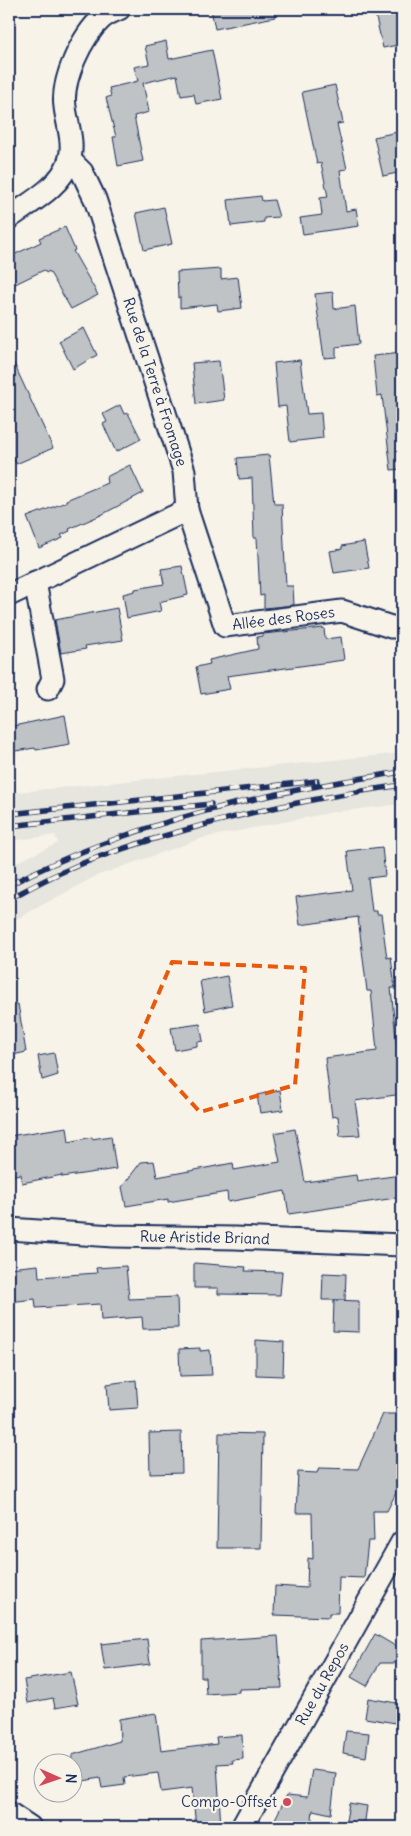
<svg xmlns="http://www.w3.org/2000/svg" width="411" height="1836" viewBox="0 0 411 1836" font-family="Delius,sans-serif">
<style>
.built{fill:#e6e5de}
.building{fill:#c0c3c5;stroke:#1b2f5e}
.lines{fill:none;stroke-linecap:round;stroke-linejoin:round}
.street-casing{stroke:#1b2f5e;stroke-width:25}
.street{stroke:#f7f3e8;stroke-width:21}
.rail-casing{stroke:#1b2f5e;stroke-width:5.5}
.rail{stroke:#f7f3e8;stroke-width:4;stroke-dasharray:11;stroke-linecap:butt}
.marked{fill:none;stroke:#e8590c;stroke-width:4;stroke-dasharray:10 6;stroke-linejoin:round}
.poi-dot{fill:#d1495b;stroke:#f7f3e8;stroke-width:2}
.labels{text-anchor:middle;stroke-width:4.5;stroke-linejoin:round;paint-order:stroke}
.street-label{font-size:15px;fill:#1b2f5e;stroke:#f7f3e8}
.poi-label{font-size:15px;fill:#1b2f5e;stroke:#f7f3e8;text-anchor:end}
</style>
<rect width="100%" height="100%" fill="#f7f3e8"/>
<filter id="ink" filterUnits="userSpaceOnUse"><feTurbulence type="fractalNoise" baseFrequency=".02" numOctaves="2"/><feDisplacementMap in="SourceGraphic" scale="10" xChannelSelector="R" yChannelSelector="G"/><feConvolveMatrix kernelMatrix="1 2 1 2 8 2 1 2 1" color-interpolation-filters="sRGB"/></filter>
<g filter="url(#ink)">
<path class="built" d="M402,753v51l-68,8 -131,26 -107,38 -87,47v-57l49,-23 -3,-8 -46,6v-48z"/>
<g class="building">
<path d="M211,9h63l1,8 -60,12z"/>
<path d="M374,9h28v35l-19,4z"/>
<path d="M166,41l3,18 43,-9 10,49 -26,5 -2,-10 -13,2 -4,-21 -34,8 6,29 -15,4 9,45 -25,5 -5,-29h3l-10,-39 5,-2 -2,-8 29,-7 -4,-14 15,-3 -4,-18z"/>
<path d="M335,85l8,38 -6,1 10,45 -7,1 6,41 10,-2 3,17 -56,8 -3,-16 22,-3 -2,-17 8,-1 -7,-34 -4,1 -15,-72z"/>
<path d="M402,131v41l-19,4 -9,-39z"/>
<path d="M261,196l1,5 12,-1 5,17 -15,1v4l-33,4 -3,-26z"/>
<path d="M164,207l8,37 -28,6 -8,-37z"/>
<path d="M65,227l10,23 -2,1 25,44 -27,14 -22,-38 -3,2 -2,-3 -35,17v-30l32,-15 -2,-4z"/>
<path d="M221,269v10l17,-2 4,31 -24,3 -1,-7 -37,4v-11l-2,1 -1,-26z"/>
<path d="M333,292l1,17 21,-3 4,38 -23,3v10l-12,1 -9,-64z"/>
<path d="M84,328l13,27 -24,14 -14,-28z"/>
<path d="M9,353l44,95 -37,16 -7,-16z"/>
<path d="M402,353v116l-11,1 -9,-75 -5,1 -4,-40z"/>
<path d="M300,360l7,54 14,-1 2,25 -33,4 -4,-36 -8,1 -4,-44z"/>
<path d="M219,361l5,39 -28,4 -4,-41z"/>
<path d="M120,405l4,9 4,-1 13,26 -25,13 -13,-28 4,-2 -4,-8z"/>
<path d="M269,455l5,49h8l4,82h7l1,19 -30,3v-13l-4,1 -3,-58h-3l-2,-60 -13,1 -2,-21z"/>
<path d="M130,465l13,28 -42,22 -32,14 1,2 -9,4 2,3 -24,10 -12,-31 39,-15v-2l41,-17 -1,-6z"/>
<path d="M364,542l5,26 -35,5 -4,-22 12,-2v-3z"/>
<path d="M182,566l6,29 -29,7 2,9 -34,7 -4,-24 12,-3v-2l29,-5 -3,-15z"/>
<path d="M117,608l6,32 -38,6 1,3 -25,4 -6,-33z"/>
<path d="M324,628l1,11 16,-2 3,23 -117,16 3,13 -29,5 -5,-27 14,-3 -1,-4 49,-11 -1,-12 6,-1v-2z"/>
<path d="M65,715l5,29 -34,6 -1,-2 -26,4v-25z"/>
<path d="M382,847l3,29 -17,2 4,33h5v3h4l6,44 4,-1 4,31h-4l8,80h3v26l-47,7 5,34 -20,1 -2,-20 -6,1 -7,-59 52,-7 -6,-60h-4l-9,-74 -58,8 -4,-28 56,-7 -5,-39z"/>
<path d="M227,976l5,29 -27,6 -5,-30z"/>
<path d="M18,1004l8,48 -17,4v-51z"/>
<path d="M200,1024l3,17 -6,1v4l-22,4 -4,-22z"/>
<path d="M54,1053l4,22 -16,5 -4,-24z"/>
<path d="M280,1090l3,20 -23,3 -3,-18z"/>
<path d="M67,1127l2,15 23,-5v2l19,-3 5,33 -54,8v-2l-40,8 -1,-9 -12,2v-40z"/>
<path d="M295,1129l10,53 51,-7 1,6 44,-6 1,22 -113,17 -4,-23 -57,11 -1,-10 -59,10v-3l-42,7 -4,-19 19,-25 13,-1 3,16 76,-14 1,7 46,-8 -6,-29z"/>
<path d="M194,1263l52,4 -1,4 37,1 -2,23 -62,-1v-6h-24z"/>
<path d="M38,1265l1,12 58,-4 -1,-5 30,-2 3,33 48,-2 1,31 -35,1 -1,-12 -41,3 -1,-16 -64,4 -1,-9 -26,3v-34z"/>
<path d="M323,1273l23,1 -1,26h-23z"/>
<path d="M334,1300l25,1v31l-26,-1z"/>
<path d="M256,1340l28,2 -1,34 -27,-1z"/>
<path d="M200,1348v3l10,-1 2,25 -32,1 -1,-27z"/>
<path d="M136,1380l2,28 -29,2 -2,-26z"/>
<path d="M383,1414h19v67l-15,30h-14l1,30h-6l-4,37 -25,-1 -1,36h-9v4l-55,-2 1,-29 32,2 1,-30 5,1 -1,-46h-16l2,-41 19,1 2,-5 39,1z"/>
<path d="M181,1432l1,41 -32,1 -1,-41z"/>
<path d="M219,1433l44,1 -2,114h-44z"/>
<path d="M375,1634l27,16v13h-22l-13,23 -16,-9z"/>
<path d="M278,1636l4,52 -43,1v3l-33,2 -1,-17h-4v-36z"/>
<path d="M147,1639l3,25 -45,6 -4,-26z"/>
<path d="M71,1672l7,32 -23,4 -2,-10 -25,5 -4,-23z"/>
<path d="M368,1698l34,6v20l-37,-6z"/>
<path d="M156,1713l5,38 56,-7 -1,-7 26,-2 1,24 -11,1 1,3 -16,1 4,63h-25l-4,-39 -31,4 -3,-19 -34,4 1,8 -23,3 -2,-10 -28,5v-28l48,-14 -1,-22z"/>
<path d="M346,1731l23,2 -3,24 -23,-4z"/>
<path d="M312,1770l24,3 -5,41 -18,-4 -2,17h-40l16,-32 20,2z"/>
<path d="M349,1803l18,3 -3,21h-19z"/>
</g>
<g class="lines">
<defs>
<g id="street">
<path d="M9,218c20,-15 52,-31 60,-57 6,-17 -2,-37 -4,-54 -4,-27 17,-71 37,-89 5,-4 12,-7 17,-9"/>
<path id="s1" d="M187,510l38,116 117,-15 49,16h11"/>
<path d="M35,582l18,97 -5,10"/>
<path d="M9,595l178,-85 -3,-39 -89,-272 -13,-27 -12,-12"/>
<path id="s2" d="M9,1229l104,7 122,2 167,7"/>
<path d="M9,1813l21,14"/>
<path id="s3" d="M242,1827l160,-285"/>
</g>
</defs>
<use href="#street" class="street-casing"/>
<use href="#street" class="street"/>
<defs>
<g id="rail">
<path d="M9,814l308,-33"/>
<path d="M9,826l202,-22"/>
<path d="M9,885c122,-63 258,-93 393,-113"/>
<path d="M9,899c19,-10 38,-21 58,-29 33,-15 69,-26 104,-36 75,-22 153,-38 231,-49"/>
</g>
</defs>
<use href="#rail" class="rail-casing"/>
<use href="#rail" class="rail"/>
</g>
</g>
<path class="marked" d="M172,962l133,6 -10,117 -95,27 -63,-68z"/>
<circle class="poi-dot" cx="287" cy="1802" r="5"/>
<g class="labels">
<g class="street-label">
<text transform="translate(155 382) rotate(72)" y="5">Rue de la Terre à Fromage</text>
<text dy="5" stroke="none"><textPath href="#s1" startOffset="181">Allée des Roses</textPath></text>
<text dy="5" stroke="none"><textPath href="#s2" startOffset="196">Rue Aristide Briand</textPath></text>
<text dy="5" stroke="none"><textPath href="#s3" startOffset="164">Rue du Repos</textPath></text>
</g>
<g class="poi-label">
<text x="277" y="1807">Compo-Offset</text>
</g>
</g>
<rect width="411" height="1836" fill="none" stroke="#f7f3e8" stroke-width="30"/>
<rect x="15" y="15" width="381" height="1806" fill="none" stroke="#1b2f5e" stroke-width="2" filter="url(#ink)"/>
<g transform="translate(58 1778) rotate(92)"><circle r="24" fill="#f7f3e8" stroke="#9fa5b1"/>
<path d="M0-4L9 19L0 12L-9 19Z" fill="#d1495b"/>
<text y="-8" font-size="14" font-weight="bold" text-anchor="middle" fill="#1b2f5e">N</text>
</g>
</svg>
